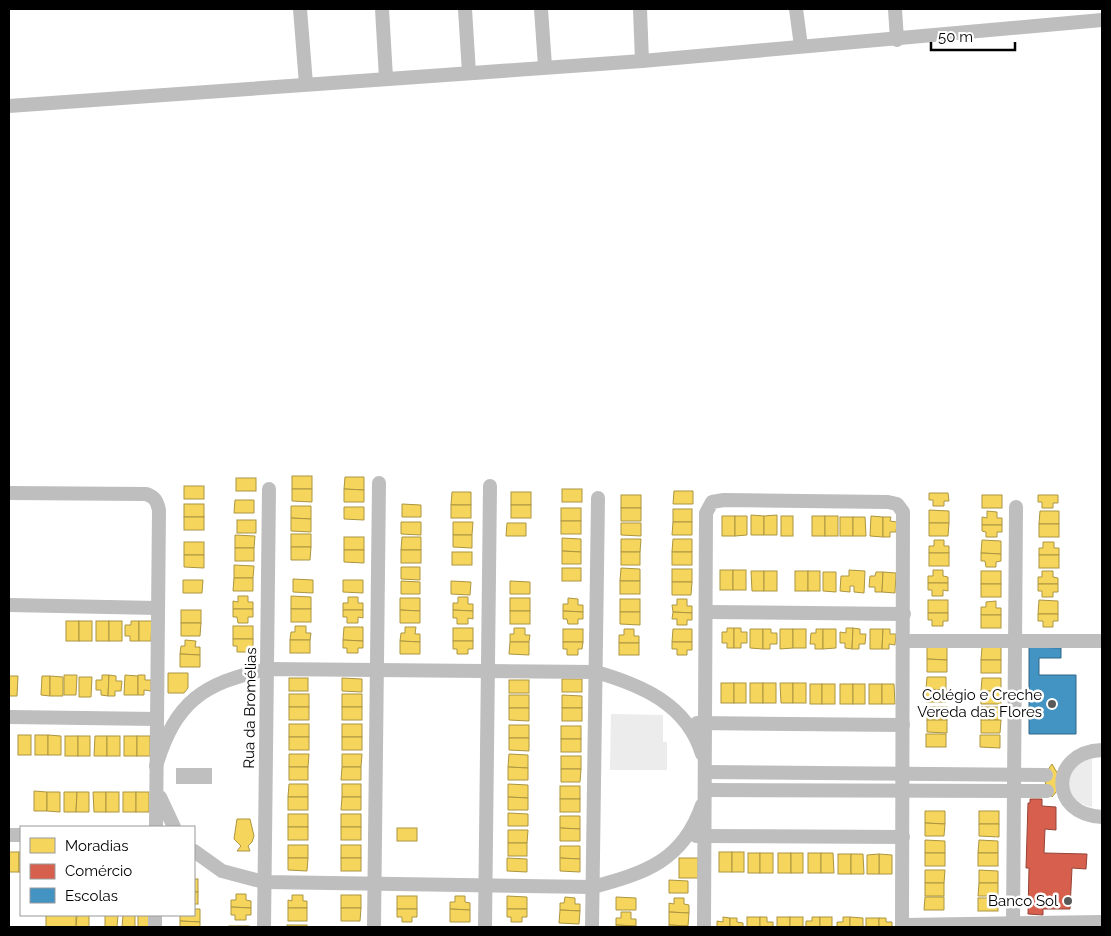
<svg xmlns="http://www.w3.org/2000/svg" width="1111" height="936" viewBox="0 0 1111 936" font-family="Raleway,sans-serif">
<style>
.green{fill:#ececec}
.water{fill:#bfbfbf}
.homes{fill:#f6d55c;stroke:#ac9540}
.shops{fill:#d6604d;stroke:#964336}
.schools{fill:#4393c3;stroke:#2f6788}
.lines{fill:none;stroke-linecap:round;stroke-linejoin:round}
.minor{stroke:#bebebe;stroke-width:14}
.poi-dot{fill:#595959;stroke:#fff;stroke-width:2}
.labels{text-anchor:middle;stroke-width:5;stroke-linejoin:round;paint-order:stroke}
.poi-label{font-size:15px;fill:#000;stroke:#fff;text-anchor:end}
.street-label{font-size:15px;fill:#000;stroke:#fff}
</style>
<rect width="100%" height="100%" fill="#fff"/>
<g class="green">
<path d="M611,714l52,1v27h4v28h-57z"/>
<path d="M1092,758v49c-21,-3 -34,-28 -15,-44 3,-2 10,-3 15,-5z"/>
</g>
<rect class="water" x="176" y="768" width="36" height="16"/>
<g class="homes">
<rect x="292" y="476" width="20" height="13"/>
<path d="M345,477h19v13l-20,-1z"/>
<rect x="236" y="478" width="20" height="13"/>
<rect x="184" y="486" width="20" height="13"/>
<path d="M292,489h20v13l-20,-1z"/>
<path d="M344,489l20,1v12h-20z"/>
<rect x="562" y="489" width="20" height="13"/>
<path d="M674,491h19v13h-20z"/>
<path d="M452,492h19v13h-20z"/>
<rect x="511" y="492" width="20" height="13"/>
<path d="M929,493h19l1,8h-5v5h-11v-6h-4z"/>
<rect x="621" y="495" width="20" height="13"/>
<rect x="982" y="495" width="20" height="13"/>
<path d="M1038,495h20v8h-5v5h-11v-6h-4z"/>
<path d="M235,500h19v13h-20z"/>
<rect x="184" y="504" width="20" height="13"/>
<path d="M402,504l19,1v12h-19z"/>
<rect x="451" y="505" width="20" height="13"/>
<rect x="511" y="505" width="20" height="13"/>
<path d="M291,506h20v13l-20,-1z"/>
<path d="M344,507h20v13l-20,-1z"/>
<rect x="561" y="508" width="20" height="13"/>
<rect x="621" y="508" width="20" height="13"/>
<rect x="673" y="509" width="19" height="13"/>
<path d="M929,510l20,1v12h-20z"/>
<path d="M987,511l10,1v6h5v7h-20v-8l5,1z"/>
<path d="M1040,511h19v13h-20z"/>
<path d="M751,515l13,1v19h-13z"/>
<path d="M777,515v20h-13v-19z"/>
<rect x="722" y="516" width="13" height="20"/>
<path d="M735,516h12v19l-12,1z"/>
<rect x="781" y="516" width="12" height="20"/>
<rect x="812" y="516" width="13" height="20"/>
<rect x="825" y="516" width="13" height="20"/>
<path d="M871,516l12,1v20l-13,-1z"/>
<rect x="184" y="517" width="20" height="13"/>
<rect x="840" y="517" width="13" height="19"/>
<path d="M853,517h12l1,19h-13z"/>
<path d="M883,517h8l-1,4 7,1 -1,10h-6v5h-7z"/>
<path d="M291,518l20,1v13l-20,-1z"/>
<rect x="237" y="520" width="19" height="13"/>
<rect x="561" y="521" width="20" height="13"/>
<path d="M401,522h20v13l-20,-1z"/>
<path d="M453,522h20l-1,13h-19z"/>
<path d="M673,522h19v13h-20z"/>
<path d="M507,523h19v13h-20z"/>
<path d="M621,523h20v13l-20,-1z"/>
<path d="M929,523h20l-1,13h-19z"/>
<rect x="1039" y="524" width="20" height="13"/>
<path d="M982,525h20v7h-5v5h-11v-5l-4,-1z"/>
<rect x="291" y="534" width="20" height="13"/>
<path d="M235,535l20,1 -1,12h-19z"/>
<path d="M453,535h19v13l-19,-1z"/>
<rect x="344" y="537" width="20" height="13"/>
<path d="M402,537h19v13h-20z"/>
<path d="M562,538l19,1v13l-19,-1z"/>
<path d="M621,539h20l-1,13h-19z"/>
<path d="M673,539h19v13h-20z"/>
<path d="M934,540h10v6h5v7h-20v-7h5z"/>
<path d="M982,540l19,1v13l-20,-1z"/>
<rect x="184" y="542" width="20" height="13"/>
<path d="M1043,542h11v6h5v7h-20v-7h4z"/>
<path d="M291,547h20l-1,13h-19z"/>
<rect x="235" y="548" width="19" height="13"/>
<path d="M344,550h20v13l-20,-1z"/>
<rect x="401" y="550" width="20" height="13"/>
<path d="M562,551l19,1v12h-19z"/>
<rect x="452" y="552" width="20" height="13"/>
<rect x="621" y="552" width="19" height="13"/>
<rect x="672" y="552" width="20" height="13"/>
<rect x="929" y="553" width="20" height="13"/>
<path d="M981,553l20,1v7l-5,1v5h-10l-1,-6h-4z"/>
<path d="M184,555h20v13l-20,-1z"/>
<rect x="1039" y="555" width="20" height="13"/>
<path d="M234,565l20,1 -1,12h-19z"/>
<path d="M401,567h19v13l-19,-1z"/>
<rect x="562" y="568" width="19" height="13"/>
<path d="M621,568l19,1v12h-20z"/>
<rect x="672" y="569" width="20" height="13"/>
<rect x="720" y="570" width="13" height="20"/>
<rect x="733" y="570" width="13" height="20"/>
<path d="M849,570l16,1 -1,22 -10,-1v-6h-4v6l-10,-1 1,-15h8z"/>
<path d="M933,570h10v6l5,1v6h-20v-7h5z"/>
<path d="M751,571h13v20h-12z"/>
<rect x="764" y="571" width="13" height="20"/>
<rect x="795" y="571" width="13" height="20"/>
<rect x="808" y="571" width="12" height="20"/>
<rect x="981" y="571" width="20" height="13"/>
<path d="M1042,571h11v6l5,1v6h-20v-7h4z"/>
<path d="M823,572h13v20l-13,-1z"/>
<path d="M876,572h7l-1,20h-7v-5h-6l1,-11h5z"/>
<path d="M883,572l13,1 -1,20 -13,-1z"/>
<path d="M234,578h19v13h-20z"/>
<path d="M293,579l20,1v13l-20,-1z"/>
<path d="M183,580h20l-1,13h-19z"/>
<path d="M343,580h20v13l-20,-1z"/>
<path d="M401,581l19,1v12h-19z"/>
<path d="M451,581l20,1 -1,13 -19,-1z"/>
<path d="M510,581l20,1v12h-20z"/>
<rect x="620" y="581" width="20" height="13"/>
<path d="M672,582h20l-1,13h-19z"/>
<path d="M928,583h20v8l-5,-1v6h-11v-6h-4z"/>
<rect x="981" y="584" width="20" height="13"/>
<path d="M1038,584h20v8h-5v5h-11v-6h-4z"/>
<path d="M238,596h10v6h5v7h-20v-8l5,1z"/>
<path d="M291,596l20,1v12h-20z"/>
<path d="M348,597h10v6h5v7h-20v-7h5z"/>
<path d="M458,597h10v7h5v7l-20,-1v-7h5z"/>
<path d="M400,598h20v13l-20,-1z"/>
<rect x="510" y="598" width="20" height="13"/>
<path d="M568,598l10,1v6h5v7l-20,-1v-7h5z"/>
<rect x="620" y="599" width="20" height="13"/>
<path d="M677,599h10v7h5v7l-19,-1 -1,-7h5z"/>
<rect x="928" y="600" width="20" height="13"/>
<path d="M1039,600l19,1v13h-20z"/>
<path d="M996,601v7h5v7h-20v-8h5v-5z"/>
<path d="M233,609h20v8h-5v6h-10l-1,-6h-4z"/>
<rect x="291" y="609" width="20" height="13"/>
<rect x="181" y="610" width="20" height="13"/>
<path d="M343,610h20v8l-5,-1v6h-11v-6h-4z"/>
<path d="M400,610l20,1v12h-20z"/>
<path d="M453,610l20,1v8l-5,-1v6h-11v-6h-4z"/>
<rect x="510" y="611" width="20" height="13"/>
<path d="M563,611l20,1v7h-5v5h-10l-1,-5h-4z"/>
<path d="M620,612h20v13l-20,-1z"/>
<path d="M673,612l19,1v7h-5v5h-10v-6h-5z"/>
<path d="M928,613h20v8h-5v5h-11v-6h-4z"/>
<path d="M1038,614h20v7h-5v6h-10v-6h-5z"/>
<rect x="981" y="615" width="20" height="13"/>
<rect x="66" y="621" width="13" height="20"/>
<rect x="79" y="621" width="13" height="20"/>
<rect x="96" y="621" width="13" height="20"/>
<rect x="109" y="621" width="13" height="20"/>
<path d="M131,621h8v20h-9v-5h-5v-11h6z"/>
<path d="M139,621h13l-1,20h-12z"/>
<path d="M181,623h20l-1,13h-19z"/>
<rect x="233" y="626" width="20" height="13"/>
<path d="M295,626h11v7h5l-1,7h-20l1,-8h4z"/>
<path d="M344,627h19v14l-20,-1z"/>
<path d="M405,627h11l-1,7h5v8l-20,-1 1,-8h4z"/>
<rect x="453" y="628" width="20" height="13"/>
<path d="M514,628h11v7h5l-1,7h-19v-8h4z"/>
<path d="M727,628h7v20h-7v-5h-5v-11h5z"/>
<path d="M734,628h7v4h6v11h-6v5h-7z"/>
<path d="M846,628h7l-1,21 -7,-1v-5h-5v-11l6,1z"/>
<path d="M853,628l7,1v5h6l-1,10h-6v5h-7z"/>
<rect x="563" y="629" width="20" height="13"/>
<path d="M624,629h10v7h5v7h-20v-8h5z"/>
<path d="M673,629h19v13h-20z"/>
<path d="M750,629h13v20l-13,-1z"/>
<path d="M763,629h8v4h6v11h-7v5h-7z"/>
<path d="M780,629h13v19l-13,1z"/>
<rect x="793" y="629" width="13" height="19"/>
<path d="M816,629h7v20h-8v-5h-5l1,-11h5z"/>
<path d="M823,629h13v19l-13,1z"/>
<path d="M870,629h13l-1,20h-12z"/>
<path d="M883,629h7v5h6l-1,11 -6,-1v5h-7z"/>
<path d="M233,639h20v8h-5v5h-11v-6h-4z"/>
<path d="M185,640l11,1 -1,6h5v8l-20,-1 1,-8h4z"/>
<rect x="290" y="640" width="20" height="13"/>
<path d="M343,640l20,1v7h-5v5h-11v-5h-4z"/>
<path d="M400,641l20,1v12h-20z"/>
<path d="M453,641h20v8h-5v5h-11v-5h-4z"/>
<path d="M510,642h19v13l-20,-1z"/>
<path d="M563,642h20l-1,7h-4v6h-11v-6h-4z"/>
<path d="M672,642h20v8h-5v5h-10v-6h-5z"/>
<rect x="619" y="643" width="20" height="12"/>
<path d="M927,647h20v13l-20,-1z"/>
<path d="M982,647h19v13h-20z"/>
<path d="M180,654l20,1v12h-20z"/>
<path d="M927,659l20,1v12h-20z"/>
<rect x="981" y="660" width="20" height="13"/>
<path d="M168,673h20v15l-4,5h-16z"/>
<path d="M64,675h13l-1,20h-12z"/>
<path d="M102,675h7l-1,21 -7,-1v-5h-5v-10h6z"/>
<path d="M109,675l7,1v5h6l-1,10h-6v5h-7z"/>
<path d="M125,675l13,1v19h-14z"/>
<path d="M138,675h7v5h6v11l-7,-1v5h-6z"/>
<path d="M9,676h9l-1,20h-8z"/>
<path d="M42,676h8v20l-9,-1z"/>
<path d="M50,676l13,1v19h-13z"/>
<path d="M79,677h13l-1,20h-12z"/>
<path d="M927,677h19v13l-20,-1z"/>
<rect x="289" y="678" width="19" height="13"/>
<path d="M342,678l20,1v13l-20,-1z"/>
<path d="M982,678h19v13h-20z"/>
<rect x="562" y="679" width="20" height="13"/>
<rect x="509" y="680" width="20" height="13"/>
<rect x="721" y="683" width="13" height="20"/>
<rect x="734" y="683" width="12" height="20"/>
<rect x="750" y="683" width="13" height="20"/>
<rect x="763" y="683" width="13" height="20"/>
<path d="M780,683h13v20h-12z"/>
<rect x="793" y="683" width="13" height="20"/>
<rect x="810" y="684" width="12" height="20"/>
<rect x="822" y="684" width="13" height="20"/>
<rect x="840" y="684" width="13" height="20"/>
<rect x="853" y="684" width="12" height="20"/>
<rect x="869" y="684" width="13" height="20"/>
<path d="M882,684h12l1,20h-13z"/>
<path d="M926,689l20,1v12h-20z"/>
<rect x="981" y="691" width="20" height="13"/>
<rect x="289" y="694" width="20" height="13"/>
<rect x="342" y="694" width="20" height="13"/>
<rect x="509" y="695" width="20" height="13"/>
<path d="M562,695l20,1v12h-20z"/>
<rect x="289" y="707" width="20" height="13"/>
<rect x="342" y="707" width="20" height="13"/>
<rect x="927" y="707" width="20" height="13"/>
<rect x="981" y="707" width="20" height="13"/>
<path d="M509,708h20v13l-20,-1z"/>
<rect x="562" y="708" width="20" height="13"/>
<path d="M927,720h20v13l-20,-1z"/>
<path d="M981,720h20l-1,13h-19z"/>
<rect x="289" y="724" width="20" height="13"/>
<rect x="342" y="724" width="20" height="13"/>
<rect x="509" y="725" width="20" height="13"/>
<rect x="561" y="726" width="20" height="13"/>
<rect x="926" y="734" width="20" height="13"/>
<rect x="18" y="735" width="13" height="20"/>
<rect x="35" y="735" width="13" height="20"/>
<path d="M48,735l13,1v19h-13z"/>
<path d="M980,735h20v13l-20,-1z"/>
<rect x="65" y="736" width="13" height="20"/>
<rect x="78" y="736" width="12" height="20"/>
<path d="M95,736h12v20h-13z"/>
<rect x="107" y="736" width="13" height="20"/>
<rect x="124" y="736" width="13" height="20"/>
<rect x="137" y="736" width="13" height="20"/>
<rect x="289" y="737" width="20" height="13"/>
<rect x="342" y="737" width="20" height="13"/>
<path d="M509,738h20v13l-20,-1z"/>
<rect x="561" y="739" width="20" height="13"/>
<path d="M289,754h20l-1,13h-19z"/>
<path d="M342,754h20l-1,13h-19z"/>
<path d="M509,754l19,1v13l-20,-1z"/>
<rect x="561" y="756" width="20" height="13"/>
<path d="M1052,764l7,12 -2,15 -5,6 -5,-6 -2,-10 2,-10z"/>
<rect x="289" y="767" width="19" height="13"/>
<path d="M342,767h19v13h-20z"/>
<path d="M508,767l20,1v12h-20z"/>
<path d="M561,769h20l-1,13h-19z"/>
<path d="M289,784h19v13h-20z"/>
<rect x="342" y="784" width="19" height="13"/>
<path d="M508,784l20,1v13l-20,-1z"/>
<rect x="560" y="786" width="20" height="13"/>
<path d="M34,791l13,1v19h-13z"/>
<path d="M47,792h13v20l-13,-1z"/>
<path d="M64,792h13l-1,20h-12z"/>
<path d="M77,792h12v20h-13z"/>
<path d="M93,792h13v20h-12z"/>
<rect x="106" y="792" width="13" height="20"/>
<rect x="123" y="792" width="13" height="20"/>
<rect x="136" y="792" width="13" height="20"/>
<rect x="288" y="797" width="20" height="13"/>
<path d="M342,797h19v13h-20z"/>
<path d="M508,797l20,1v12h-20z"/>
<rect x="560" y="799" width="20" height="13"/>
<path d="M925,811h20v13l-20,-1z"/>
<rect x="979" y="811" width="20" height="13"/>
<path d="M508,813l20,1v12h-20z"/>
<rect x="288" y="814" width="20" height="13"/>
<rect x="341" y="814" width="20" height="13"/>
<path d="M560,816h20v13l-20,-1z"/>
<path d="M237,819h13l4,17 -2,6 -4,4 2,5h-13l4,-5 -7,-7z"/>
<path d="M925,823l20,1 -1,12h-19z"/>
<path d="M979,824h20v13l-20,-1z"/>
<rect x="288" y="827" width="20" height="13"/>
<rect x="341" y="827" width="20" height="13"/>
<rect x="397" y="828" width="20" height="13"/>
<path d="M560,828l20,1v12h-20z"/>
<path d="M508,830h20l-1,13h-19z"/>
<path d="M925,840l20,1v12h-20z"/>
<path d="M979,840l19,1v12h-20z"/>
<rect x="508" y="843" width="19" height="13"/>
<rect x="288" y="845" width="20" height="13"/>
<rect x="341" y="845" width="20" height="13"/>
<path d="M560,846h20v13l-20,-1z"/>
<rect x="9" y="852" width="10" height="20"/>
<rect x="19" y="852" width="2" height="20"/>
<rect x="719" y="852" width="13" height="20"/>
<rect x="732" y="852" width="12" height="20"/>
<rect x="748" y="853" width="12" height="20"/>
<rect x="760" y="853" width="13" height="20"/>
<rect x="778" y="853" width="13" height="20"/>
<rect x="791" y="853" width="12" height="20"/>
<rect x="808" y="853" width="13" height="20"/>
<path d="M821,853h12l1,20h-13z"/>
<rect x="925" y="853" width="20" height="13"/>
<rect x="978" y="853" width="20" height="13"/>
<rect x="838" y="854" width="13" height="20"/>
<path d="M851,854h12l1,20h-13z"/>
<path d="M879,854l13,1v19h-13z"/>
<path d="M879,854v20h-12v-19z"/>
<path d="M288,858h20l-1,13 -19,-1z"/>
<rect x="341" y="858" width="20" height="13"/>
<path d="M507,858l20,1v13l-20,-1z"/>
<path d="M560,858l20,1v13l-20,-1z"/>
<rect x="679" y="858" width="19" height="20"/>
<path d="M925,870h20l-1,13h-19z"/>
<path d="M979,870l19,1v12h-19z"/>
<rect x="194" y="879" width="4" height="13"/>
<path d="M669,880l19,1v12h-19z"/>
<rect x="925" y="883" width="19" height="13"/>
<path d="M979,883h19v13h-20z"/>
<rect x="194" y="892" width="4" height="12"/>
<path d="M236,894h10v6l5,1v7l-20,-1v-7h5z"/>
<path d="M292,895h11v6h4v7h-19v-8l4,1z"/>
<rect x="341" y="895" width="20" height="13"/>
<rect x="397" y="896" width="20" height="13"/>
<path d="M455,896h10v6l5,1v7l-20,-1v-7h5z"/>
<path d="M507,896l20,1v12h-20z"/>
<path d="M565,897l10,1v6h5v7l-20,-1v-7h4z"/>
<path d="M616,897l20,1v12h-20z"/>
<path d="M925,897h19v13h-20z"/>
<path d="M674,898h10v6l5,1v8l-20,-1v-9l5,1z"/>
<rect x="978" y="898" width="20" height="13"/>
<path d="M231,907l20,1v7h-5v5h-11v-5h-4z"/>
<rect x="288" y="908" width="19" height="13"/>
<path d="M341,908h20l-1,13h-19z"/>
<path d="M194,909h6v13l-20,-1v-6h14z"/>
<path d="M397,909h20v8h-5v5h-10v-5h-5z"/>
<path d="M450,909l20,1v12h-20z"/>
<path d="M507,909h20v8h-5v5h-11v-5h-4z"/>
<path d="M560,910l20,1 -1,13 -20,-1z"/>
<path d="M621,912h10v7h5v7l-20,-1v-7h5z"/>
<path d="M669,912l20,1 -1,13 -19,-1z"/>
<rect x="46" y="915" width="30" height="12"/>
<path d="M77,915h12v12h-13z"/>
<path d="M105,915h13l-1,12h-12z"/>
<path d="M123,915h12v12h-13z"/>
<rect x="138" y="915" width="12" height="12"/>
<path d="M723,917l7,1v9h-13v-6l6,1z"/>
<rect x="747" y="917" width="13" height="10"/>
<path d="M760,917h7v5h6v5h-13z"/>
<rect x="777" y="917" width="13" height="10"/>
<rect x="790" y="917" width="13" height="10"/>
<path d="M812,917h8v10h-14v-6h6z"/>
<rect x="820" y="917" width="12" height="10"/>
<path d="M843,917h7v10h-13v-5h6z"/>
<path d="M850,917l13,1v9h-13z"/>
<path d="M730,918h7v4l6,1v4h-13z"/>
<rect x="866" y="918" width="13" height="9"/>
<path d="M879,918h7v4h6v5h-13z"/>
<path d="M180,921l20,1v5h-20z"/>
<rect x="287" y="925" width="20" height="2"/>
<path d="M616,925l20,1v1h-20z"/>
<path d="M669,925l19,1v1h-19z"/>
<rect x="229" y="926" width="20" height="1"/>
</g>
<path class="shops" d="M1030,799h12v7l14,1v23l-11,-1 -1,24 43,1 -1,15 -14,-1 -2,41h-27v6l-15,-1 1,-46h-3l2,-65h2z"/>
<path class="schools" d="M1029,647l32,1v10h-22v17h37v59h-47z"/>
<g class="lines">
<g class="minor">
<path d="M300,9l6,75"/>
<path d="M382,9l4,69"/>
<path d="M465,9l4,64"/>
<path d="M541,9l4,57"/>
<path d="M640,9l2,52"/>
<path d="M796,9l5,37"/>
<path d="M895,9l2,31"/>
<path d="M9,106l633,-45 460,-41"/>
<path d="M9,493l137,1c9,3 11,7 13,16l-3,317"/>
<path d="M9,605l148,3"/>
<path d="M706,612l198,2"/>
<path d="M904,641h198"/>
<path d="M9,717l148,2"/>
<path d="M697,723l206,2"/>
<path d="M1102,750c-53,2 -53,65 0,67"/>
<path d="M156,766c20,-65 46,-82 111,-97l329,3c45,13 91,32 106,82"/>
<path d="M705,772l341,3"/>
<path d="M705,790l342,1"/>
<path d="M160,797l14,30"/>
<path d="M9,835h12"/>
<path d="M696,836l207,1"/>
<path d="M194,851l28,20 42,11 329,5c52,-14 90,-26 109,-82"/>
<path d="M902,925l200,-3"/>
<path d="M155,927v-12"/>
<path d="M264,927l5,-438"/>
<path d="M374,927l5,-444"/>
<path d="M485,927l5,-441"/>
<path d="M592,927l6,-429"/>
<path d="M704,927l2,-414 6,-11 12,-2 164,2 9,2 6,8 -1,415"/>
<path d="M1013,927l3,-420"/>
</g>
</g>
<g class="poi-dot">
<circle cx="1052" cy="704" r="5"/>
<circle cx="1068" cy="901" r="5"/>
</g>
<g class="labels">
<g class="poi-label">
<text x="1042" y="700">Colégio e Creche<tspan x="1042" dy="17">Vereda das Flores</tspan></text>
<text x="1058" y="906">Banco Sol</text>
</g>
<g class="street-label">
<text transform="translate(250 708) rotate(-89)" y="5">Rua da Bromélias</text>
</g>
</g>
<rect width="1111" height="936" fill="none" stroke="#000000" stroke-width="20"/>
<rect x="20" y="826" width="175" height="90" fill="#ffffff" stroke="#999999"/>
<rect x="30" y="838" width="25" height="15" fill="#f6d55c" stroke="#999999"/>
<text x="65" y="851" font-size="15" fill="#000000">Moradias</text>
<rect x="30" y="864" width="25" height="15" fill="#d6604d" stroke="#999999"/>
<text x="65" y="876" font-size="15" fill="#000000">Comércio</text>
<rect x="30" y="888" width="25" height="15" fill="#4393c3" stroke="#999999"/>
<text x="65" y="901" font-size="15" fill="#000000">Escolas</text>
<path d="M931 42v8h84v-8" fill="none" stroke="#000000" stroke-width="2.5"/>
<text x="938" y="42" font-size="15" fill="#000000" stroke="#ffffff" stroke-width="4" paint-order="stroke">50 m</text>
</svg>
